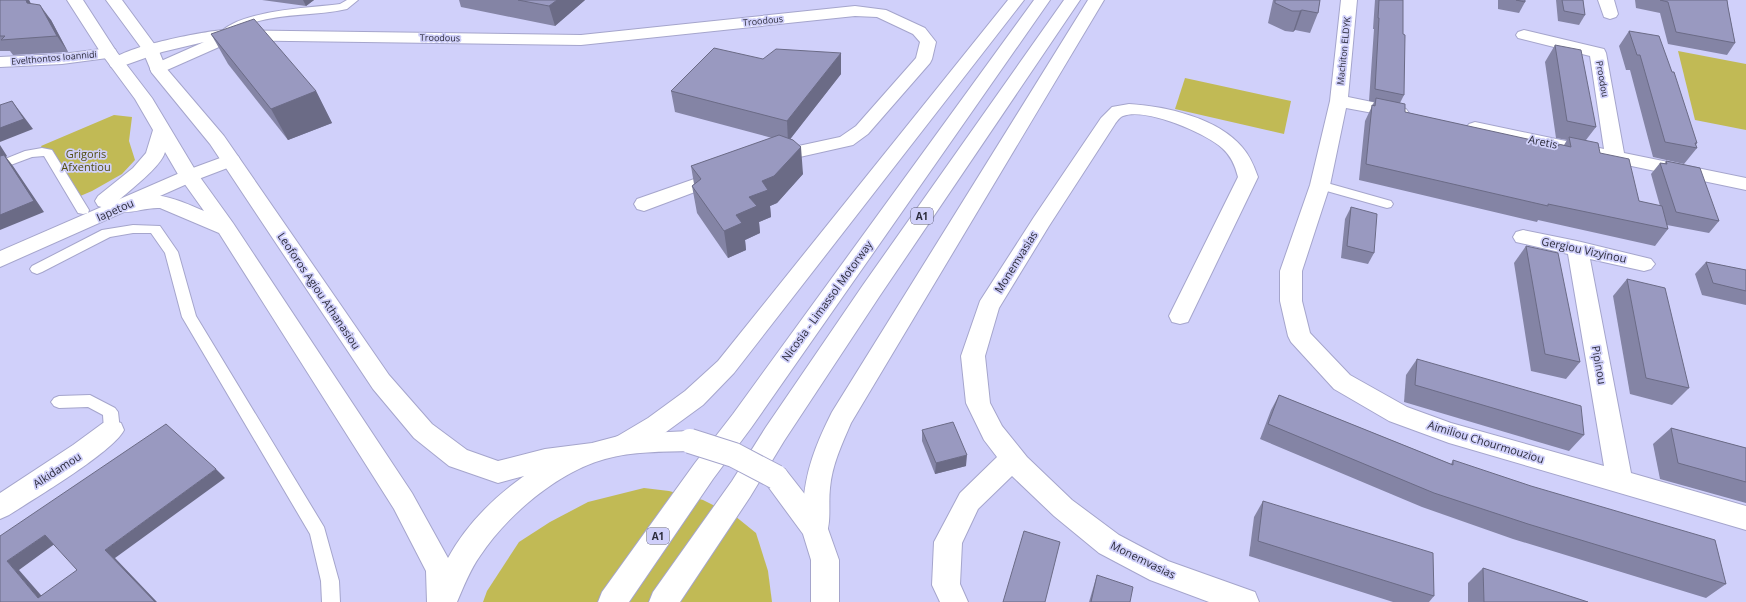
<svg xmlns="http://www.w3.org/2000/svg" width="1746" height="602" viewBox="0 0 1746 602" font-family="'Open Sans',sans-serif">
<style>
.green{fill:#c1ba55}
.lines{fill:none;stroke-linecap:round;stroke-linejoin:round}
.lane-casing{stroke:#a5a5cc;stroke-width:2}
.street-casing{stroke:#a5a5cc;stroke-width:2}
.secondary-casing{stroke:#a5a5cc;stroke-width:2}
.highway-casing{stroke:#a5a5cc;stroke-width:2}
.lane{fill:#fff;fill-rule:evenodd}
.street{fill:#fff;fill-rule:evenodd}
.secondary{fill:#fff;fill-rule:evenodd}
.highway{fill:#fff;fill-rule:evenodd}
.secondary-bridge-casing{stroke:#a5a5cc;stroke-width:26;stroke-linecap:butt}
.secondary-bridge{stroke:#fff;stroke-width:24}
.wall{fill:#8484a5}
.shaded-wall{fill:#6b6b86}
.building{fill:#9999c0;stroke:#6b6b86;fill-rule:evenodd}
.labels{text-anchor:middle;stroke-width:3.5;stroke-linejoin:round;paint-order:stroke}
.far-street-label{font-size:9px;fill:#2c2c3c;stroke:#d0d0fa}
.shield{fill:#d0d0fa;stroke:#5d5d75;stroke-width:1}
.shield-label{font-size:10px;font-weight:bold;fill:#2c2c3c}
.street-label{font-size:11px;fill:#2c2c3c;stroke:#d0d0fa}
.park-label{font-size:11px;fill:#534f12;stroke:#d0d0fa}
</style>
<rect width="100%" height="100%" fill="#d0d0fa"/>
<g class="green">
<path d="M1678,51l68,13v66l-51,-10z"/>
<path d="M1185,78l106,23 -7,33 -109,-25z"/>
<path d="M114,115l18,2 -3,24 6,19 -13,14 -30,17 -21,9 -30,-54z"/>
<path d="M644,488l25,3 34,9 32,16 21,17 12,38 4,31h-289l4,-11 32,-49 31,-20 38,-20z"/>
</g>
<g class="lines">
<defs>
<g id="lane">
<path d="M347,0h11l-11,9c-30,7 -63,4 -92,13 -10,3 -27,17 -36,15l-1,-2c19,-25 92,-27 122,-31z"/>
<path d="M42,148l10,2 37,60 -1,3 -5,1 -5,-1 -34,-57 -12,1 -32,12v-8l25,-10z"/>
<path d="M1320,181l71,20 2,3 -2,3 -4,1 -71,-20 -2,-3 2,-3z"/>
<path d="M133,225l27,1 18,26 18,64 128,211 15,54 1,21h-18l-1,-21 -11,-47 -128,-217 -17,-64 -14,-20h-18l-23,4 -68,35 -5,2 -5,-2 -2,-3 2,-3 70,-36z"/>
<path d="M90,395l25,13 3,4 2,18 -2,5 -6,2 -6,-2 -2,-5 -1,-15 -15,-8 -29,1 -5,-2 -3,-4 3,-4 5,-2z"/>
</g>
<g id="street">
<path d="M1341,0h16l-9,97 58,12 3,4 -3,4 -6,1 -54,-10 -16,77 -28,86v30l8,32 40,42 57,32 44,16 153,43 -36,-212 -52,-12 -3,-5 3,-5 7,-2 54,11 74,18 4,5 -4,5 -7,2 -54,-12 41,214 115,33v24l-297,-87 -60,-22 -55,-32 -43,-47 -3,-6 -8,-35v-30l30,-86 20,-84z"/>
<path d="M1598,0h16l4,14 -2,3 -6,2 -6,-2z"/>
<path d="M855,6l31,4 39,18 11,14 -4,17 -2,4 -62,71 -15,11 -80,18 -7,-2 -2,-4 2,-4 74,-16 16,-11 60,-68 4,-16 -7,-8 -36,-17 -22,-1 -274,29 -358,-5h-5l3,4 -2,3 -61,27 -6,-1 -2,-4 2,-4 52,-23 -42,10 -45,16 -6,-1 -2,-4c10,-16 93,-31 114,-33l358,5z"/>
<path d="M1524,30l80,19 2,4 18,100 122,25v12l-277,-58 -3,-4 3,-4 6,-2 129,27 -14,-93 -72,-18 -2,-3 2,-3z"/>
<path d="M109,48l6,1 2,4 -2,4 -53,7 -62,3v-10l62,-3z"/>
<path d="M1129,104c36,2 89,14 113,43 8,9 12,19 16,30l-70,145 -8,2 -8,-2 -3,-6 69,-139c-3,-12 -7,-21 -16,-29 -16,-15 -77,-41 -99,-32 -3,1 -6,5 -8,8l-66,102 -50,82 -14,48 5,47 12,23 25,31 45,43 47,35 49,26 87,31 4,10h-50l-59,-22 -51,-27 -45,-37 -42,-40 -34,33 -16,34 -2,41 8,18h-28l-8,-17 2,-43 26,-49 37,-36 -13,-17 -18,-37 -5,-47 19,-55 54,-84 67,-99 11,-11z"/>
<path d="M231,154l7,2 2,4 -2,4 -42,16 -196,87v-16l182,-79z"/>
<path d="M720,170l7,2 3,4 -3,4 -83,31 -7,-2 -3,-5 3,-5z"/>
<path d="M112,420l9,3 3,7c-11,22 -90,69 -115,85l-9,4v-26l73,-48 30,-22z"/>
</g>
<g id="secondary">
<path d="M67,0h16l33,51 36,47 45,75 36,50 179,270 36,65c18,-33 45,-60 76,-82l-26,7 -49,-17 -35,-28 -41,-49 -163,-245 -58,-71 -10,-24 -36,-49h16l36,49 8,19 58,68 165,239 43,49 35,26 31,11 47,-12 47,-6 34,-9 64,-3 9,3 4,7 -4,7 -9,3c-28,1 -57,0 -85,8 -47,13 -98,56 -125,97 -10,14 -16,30 -23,46h-30l-1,-31 -32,-62 -175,-276 -59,-25c-15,-1 -30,7 -44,3l-3,-5 2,-3 -10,5 -7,-2 -3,-5 3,-5 35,-28 13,-15 7,-23 -18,-31 -34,-46zM165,152l14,24 25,35c-36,-15 -47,-21 -86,-10 12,-11 43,-34 47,-49z"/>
<path d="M776,466l9,3 40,51 3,9 11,31v42h-28v-42l-8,-26 -36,-49 -4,-8 4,-8z"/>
</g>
<g id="highway">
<path d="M1008,0h16l-290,373 -31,32 -37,27 -32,19 -9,3 -9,-3 -4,-7 4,-7 32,-19 37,-27 33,-30z"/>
<path d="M1034,0h16l-299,428 -38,51 -84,123h-31l4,-10 93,-129 38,-49z"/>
<path d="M1064,0h16l-201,297 -95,144 -34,56 -70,105h-31l4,-10 79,-111 34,-54 97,-142z"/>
<path d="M1088,0h16l-253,423c-9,21 -19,42 -21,65 -2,17 2,34 -5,50l-10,3 -10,-3c-4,-11 -3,-19 -2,-30 2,-37 13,-64 29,-96z"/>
</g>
</defs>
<use href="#lane" class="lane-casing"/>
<use href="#street" class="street-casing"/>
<use href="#secondary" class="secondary-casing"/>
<use href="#highway" class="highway-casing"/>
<use href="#lane" class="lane"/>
<use href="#street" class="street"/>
<use href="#secondary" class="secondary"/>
<use href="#highway" class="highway"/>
<defs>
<path id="secondary-bridge" d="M690,441l44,14 42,22"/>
</defs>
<use href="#secondary-bridge" class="secondary-bridge-casing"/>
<use href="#secondary-bridge" class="secondary-bridge"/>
</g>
<g class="wall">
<path d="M0,0h29l2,4 20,16 17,32 -55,3 -3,-4h-10z"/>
<path d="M262,0h52l-8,6z"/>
<path d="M459,0h126l-30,26 -94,-19z"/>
<path d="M1273,0h47l-2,13 -8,20 -15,-3 -2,2 -8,-1 -17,-8z"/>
<path d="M1375,0h28v34l1,61 -4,8 5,9 153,34v-2l6,1 3,-5 -11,-2 -11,-76 10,-17 41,82 -10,13 14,13 39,48 21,5 -9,-32 9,-11h5l1,-2 53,60 -10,12 -42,-8 1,4 -13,17 -117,-26 -1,2 -178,-42 6,-59 9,-19 -5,-1 5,-72h-1z"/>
<path d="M1498,0h27v2l-6,11 -21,-4z"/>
<path d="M1556,0h27l2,15 -6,10 -21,-4z"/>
<path d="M1635,0h92l1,7 7,36 -8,12 -59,-11 -8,-31 -24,-5z"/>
<path d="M1629,31l68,112 -1,2 1,3 -13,16 -31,-7 -23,-87h-4l-7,-24z"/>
<path d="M211,34l105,57 16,32 -44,17 -60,-76z"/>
<path d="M841,53v21l-51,65 13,35 -26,29 -7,3 1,11 -12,5 1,11 -15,7 1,10 -18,8 -31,-45 -5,-27 2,-2 -3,-18 81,-28 -97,-26 -4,-21 92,-32z"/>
<path d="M1351,207l23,46 -6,11 -27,-6 4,-39z"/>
<path d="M1526,246l54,116 -14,17 -35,-8 -17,-108z"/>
<path d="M1706,262l40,8v35l-44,-10 -7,-21z"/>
<path d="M1627,279l62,109 -17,17 -42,-11 -17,-98z"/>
<path d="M1417,359l167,76 -15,16 -165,-49 2,-27z"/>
<path d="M1279,395l172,69 2,-4 273,124 -20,14 -193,-59 -91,-32 -162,-68 11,-29z"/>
<path d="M1671,428l75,20v55l-86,-24 -7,-35z"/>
<path d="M922,430l44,36 -31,8 -13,-33z"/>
<path d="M1263,501l171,95 -5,6h-36l-144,-46 5,-39z"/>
<path d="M1483,568l105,34h-120v-19z"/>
<path d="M1097,575l33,27h-41l5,-17z"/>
</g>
<g class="shaded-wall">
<path d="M26,0h3l9,18 -11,-15z"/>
<path d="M303,0h11l-8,6z"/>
<path d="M557,0h28l-30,26 -6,-20z"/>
<path d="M40,5l11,15 17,32 -11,-16z"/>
<path d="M1302,10l-7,20 -2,2 7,-21z"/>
<path d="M841,53v21l-53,68 -1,-21z"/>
<path d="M316,91l16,32 -44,17 -17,-31z"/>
<path d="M12,101l21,28 -33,13v-14z"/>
<path d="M0,145l7,11 -1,1 7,9 31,46 -44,18z"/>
<path d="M801,147l2,27 -26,29 -7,3 1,11 -12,5 1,11 -15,7 1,10 -18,8 -4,-27 38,-50z"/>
<path d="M967,455l-1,11 -31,8 1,-11z"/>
<path d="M216,469l9,9 -110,80 42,44h-2l-50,-52z"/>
<path d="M45,535l11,8 -37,27 28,32 -9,-4 -31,-37z"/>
</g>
<g class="building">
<path d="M0,0h26l1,3 13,2 17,31 -56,4 4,-4h-5z"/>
<path d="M518,0h39l-8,6z"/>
<path d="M1275,0h45l-2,13 -16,-3 -2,1h-8l-17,-8z"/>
<path d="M1379,0h24v34l2,1 -1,60 -29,-6 4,-71h-1z"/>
<path d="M1516,0h9v2z"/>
<path d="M1562,0h21l2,15 -21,-4z"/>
<path d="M1660,0h67l1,7 7,36 -59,-11 -8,-30z"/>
<path d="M254,19l62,72 -45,18 -60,-75z"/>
<path d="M1629,31l30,5 13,36h2l23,71h-2l2,5 -32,-6 -25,-87h-3z"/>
<path d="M1555,45l26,5 15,77 -29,-6z"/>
<path d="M714,48l49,11 13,-10 65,4 -54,68 -116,-30z"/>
<path d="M1376,98l29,6v8l154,34 -1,-2 13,3 -2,-10 29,6 2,10 29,6 10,42 23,5 6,23 -120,-25v2l-182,-42 6,-59 3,1z"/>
<path d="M12,101l12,18 -24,9v-23z"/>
<path d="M779,135l14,5 8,7 -27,29 -12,5 6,9 -19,7 8,9 -21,9 6,8 -18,8 -32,-45 9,-7 -10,-13z"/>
<path d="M4,155l30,46 -34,14v-59z"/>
<path d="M1666,161l34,7 19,53 -43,-9 -16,-49 7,1z"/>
<path d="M1351,207l26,7 -3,39 -27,-7z"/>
<path d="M1526,246l32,7 22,109 -35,-8z"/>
<path d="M1706,262l40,8v21l-33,-8z"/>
<path d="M1627,279l38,9 24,100 -43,-10z"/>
<path d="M1417,359l164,47 3,29 -169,-50z"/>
<path d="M1279,395l174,70v-5l78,26 184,54 11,44 -198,-60 -94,-31 -166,-69z"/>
<path d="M953,422l14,33 -31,8 -14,-33z"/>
<path d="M166,424l50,45 -111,81 50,52h-155v-66zM45,535l32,35 -39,28 -31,-37z"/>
<path d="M1671,428l75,20v34l-68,-19z"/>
<path d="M1263,501l170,52 1,43 -176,-55z"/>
<path d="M1024,531l36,11 -15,60h-42z"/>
<path d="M1483,568l105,34h-104z"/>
<path d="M1097,575l36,12 -3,15h-39z"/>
</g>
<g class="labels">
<g class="far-street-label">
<text transform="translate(763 21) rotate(-6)" y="3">Troodous</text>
<text transform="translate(440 38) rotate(1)" y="3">Troodous</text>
<text transform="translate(1344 51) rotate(-84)" y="3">Machiton ELDYK</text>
<text transform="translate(54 58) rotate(-5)" y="3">Evelthontos Ioannidi</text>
<text transform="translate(1602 79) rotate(80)" y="3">Proodou</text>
</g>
<g class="shield">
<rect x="911" y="208" width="22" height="16" rx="3"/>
<rect x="647" y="528" width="22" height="16" rx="3"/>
</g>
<g class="shield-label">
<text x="922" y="220">A1</text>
<text x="658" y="540">A1</text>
</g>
<g class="street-label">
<text transform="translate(1543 142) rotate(11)" y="4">Aretis</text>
<text transform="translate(115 210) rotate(-24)" y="4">Iapetou</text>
<text transform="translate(1584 250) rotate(12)" y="4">Gergiou Vizyinou</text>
<text transform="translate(1016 262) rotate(-58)" y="4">Monemvasias</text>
<text transform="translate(319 291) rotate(56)" y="4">Leoforos Agiou Athanasiou</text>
<text transform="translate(827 301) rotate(-54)" y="4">Nicosia - Limassol Motorway</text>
<text transform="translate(1599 365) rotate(80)" y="4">Pipinou</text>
<text transform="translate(1486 442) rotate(17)" y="4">Aimiliou Chourmouziou</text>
<text transform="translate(57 470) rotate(-33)" y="4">Alkidamou</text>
<text transform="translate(1143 560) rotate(26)" y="4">Monemvasias</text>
</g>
<g class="park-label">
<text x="86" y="158">Grigoris<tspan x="86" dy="13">Afxentiou</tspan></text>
</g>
</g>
</svg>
